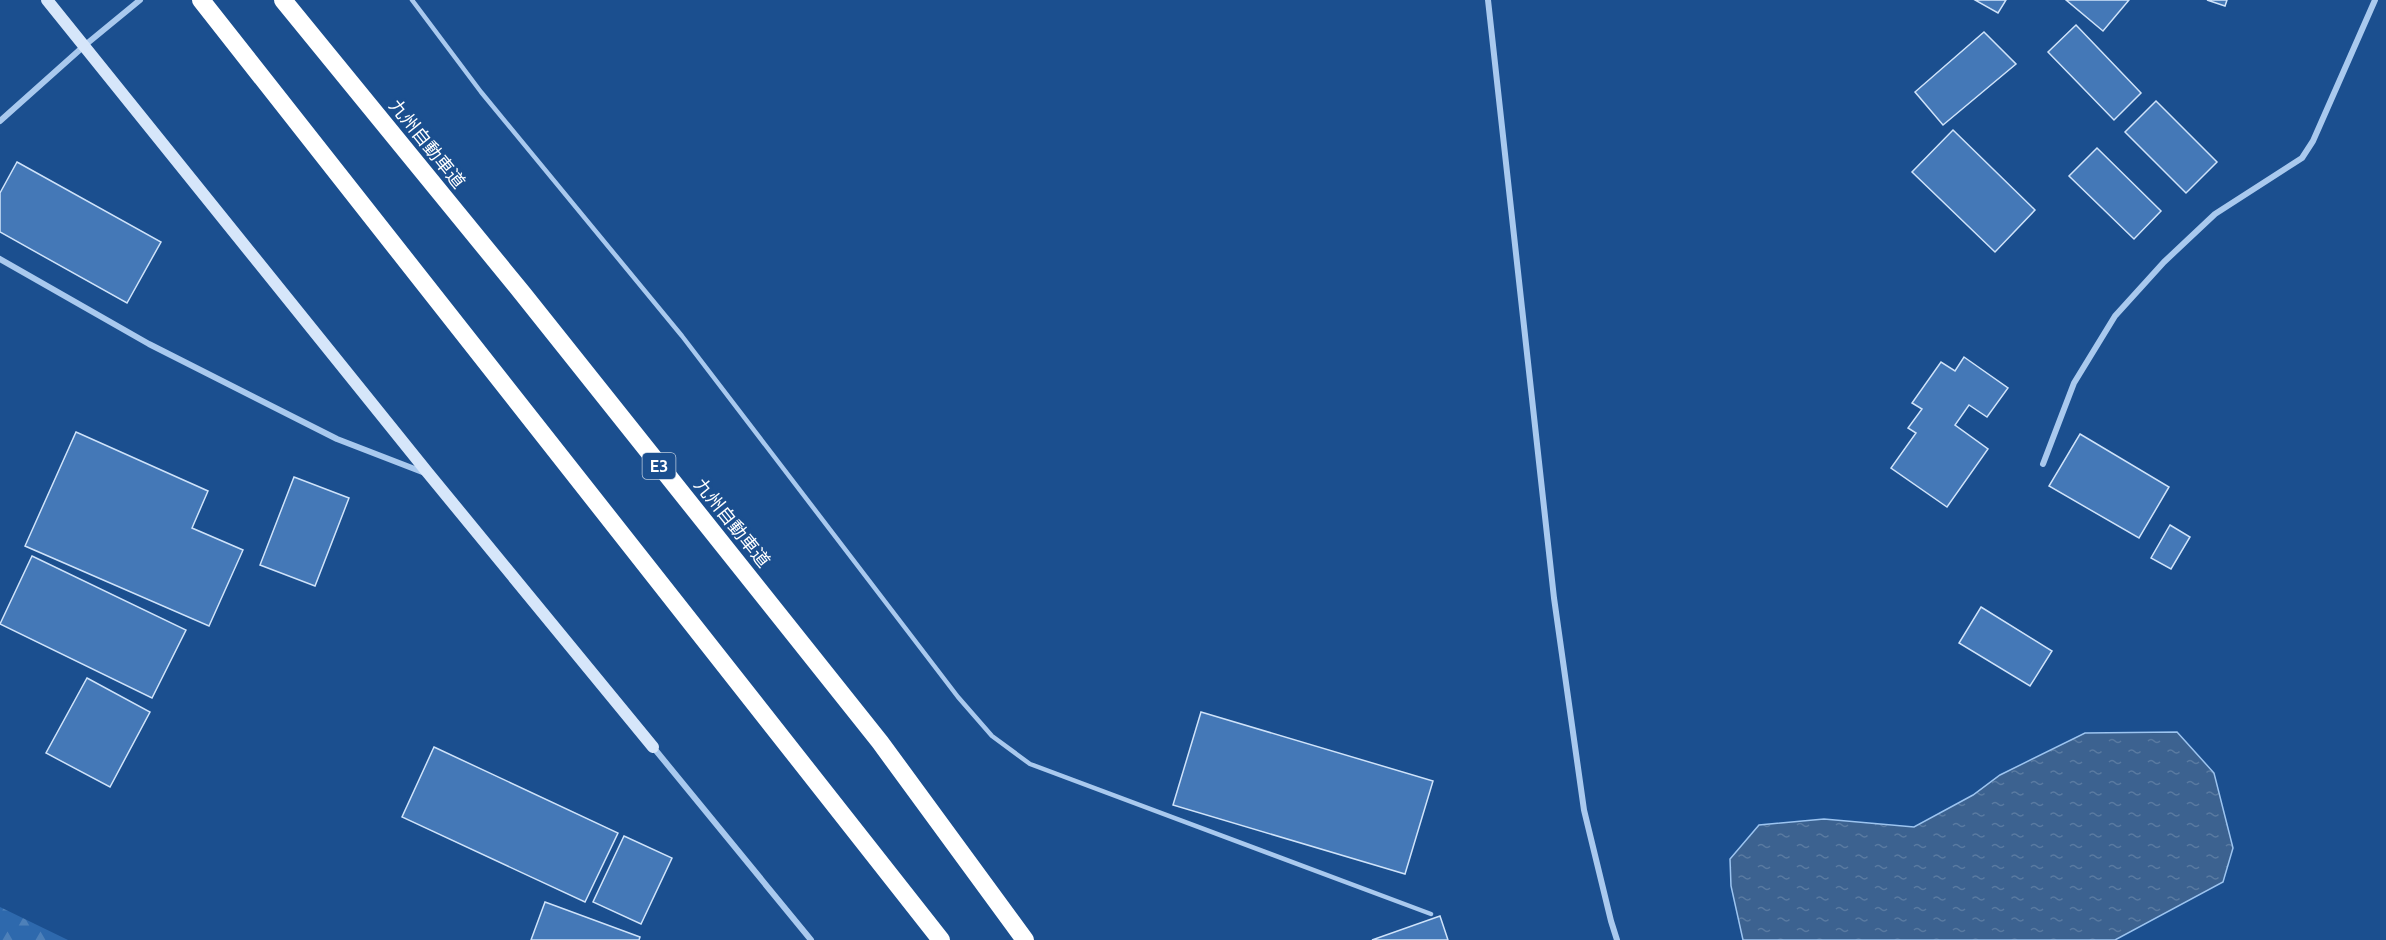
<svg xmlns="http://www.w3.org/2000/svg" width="2386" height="940" viewBox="0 0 2386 940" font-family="Ubuntu,'Noto Sans JP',sans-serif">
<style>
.forest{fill:url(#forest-firs)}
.water{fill:url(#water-ripples);stroke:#9cc4f0;stroke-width:1.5}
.building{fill:#4478b7;stroke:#cfe3fa;stroke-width:1.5}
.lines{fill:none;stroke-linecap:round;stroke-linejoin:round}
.lane{stroke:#a9c9ee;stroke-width:4.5}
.street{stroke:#a9c9ee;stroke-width:6}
.secondary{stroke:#d6e6fa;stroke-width:12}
.highway{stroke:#fff;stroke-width:18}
.labels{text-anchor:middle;stroke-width:6;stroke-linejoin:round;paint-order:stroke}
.shield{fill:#1b4f8f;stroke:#bbcadd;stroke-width:1.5}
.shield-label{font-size:16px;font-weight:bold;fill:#fff}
.street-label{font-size:18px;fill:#fff;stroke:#1b4f8f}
</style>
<defs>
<pattern id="forest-firs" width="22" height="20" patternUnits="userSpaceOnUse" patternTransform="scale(1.5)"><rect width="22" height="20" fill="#2e69ad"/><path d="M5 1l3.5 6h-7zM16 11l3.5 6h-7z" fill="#4d80b9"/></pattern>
<pattern id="water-ripples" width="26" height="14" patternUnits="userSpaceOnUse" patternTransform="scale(1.5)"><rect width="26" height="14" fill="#3c6290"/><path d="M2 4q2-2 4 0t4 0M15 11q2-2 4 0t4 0" fill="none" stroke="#597aa1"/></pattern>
</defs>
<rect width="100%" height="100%" fill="#1b4f8f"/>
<path class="forest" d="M0,907l68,33h-68z"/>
<path class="water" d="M2177,732l37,41 19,75 -10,34 -108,58h-372l-12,-54 -1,-27 29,-34 65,-6 90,8 59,-32 27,-20 85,-42z"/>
<g class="building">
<path d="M1975,0h31l-8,13z"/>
<path d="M2066,0h63l-26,31z"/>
<path d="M2207,0h20l-2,6z"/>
<path d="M2076,25l65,68 -27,27 -66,-68z"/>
<path d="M1984,32l32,32 -73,61 -28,-33z"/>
<path d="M2156,101l61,61 -31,31 -61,-61z"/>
<path d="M1953,130l82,80 -40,42 -83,-80z"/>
<path d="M2097,148l64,63 -27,28 -65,-63z"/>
<path d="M17,162l144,80 -34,61 -127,-71v-39z"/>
<path d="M1964,357l44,31 -21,29 -18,-12 -14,20 33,24 -41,58 -56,-39 25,-35 -8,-5 14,-19 -10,-6 29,-41 14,9z"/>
<path d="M76,432l132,59 -16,37 51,22 -34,76 -184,-80z"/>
<path d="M2080,434l89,53 -30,51 -90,-52z"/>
<path d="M294,477l55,21 -34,88 -55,-21z"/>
<path d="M2170,525l20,12 -19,32 -20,-11z"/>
<path d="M32,556l154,74 -34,68 -152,-74z"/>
<path d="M1981,607l71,44 -22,35 -71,-43z"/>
<path d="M87,678l63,34 -40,75 -64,-34z"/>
<path d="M1201,712l232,69 -28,93 -232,-69z"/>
<path d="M434,747l184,86 -33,69 -183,-85z"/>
<path d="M624,836l48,22 -31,66 -48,-22z"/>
<path d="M545,902l95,35 -1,3h-108z"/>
<path d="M1440,916l8,24h-76z"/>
</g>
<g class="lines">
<path class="lane" d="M412,0l69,92 201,244 276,361 34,39 38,28 401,150"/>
<g class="street">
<path d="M1488,0l66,598 30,212 27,111 6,19"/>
<path d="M0,121l84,-75 56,-46"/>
<path d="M0,259l149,85 188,95 88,34"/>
<path d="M2043,464l31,-81 41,-67 49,-54 51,-48 87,-56 11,-17 62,-141"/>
<path d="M653,747l158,193"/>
</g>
<path class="secondary" d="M47,0l381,473 225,274"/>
<g class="highway">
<path d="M201,0l740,940"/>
<path d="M283,0l240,294 357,448 145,198"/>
</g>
</g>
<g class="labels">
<rect class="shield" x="642.5" y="453" width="33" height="26" rx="4.5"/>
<g class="shield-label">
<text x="659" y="472">E3</text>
</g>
<g class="street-label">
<text transform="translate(427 144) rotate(51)" y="6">九州自動車道</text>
<text transform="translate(732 523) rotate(51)" y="6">九州自動車道</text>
</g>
</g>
</svg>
